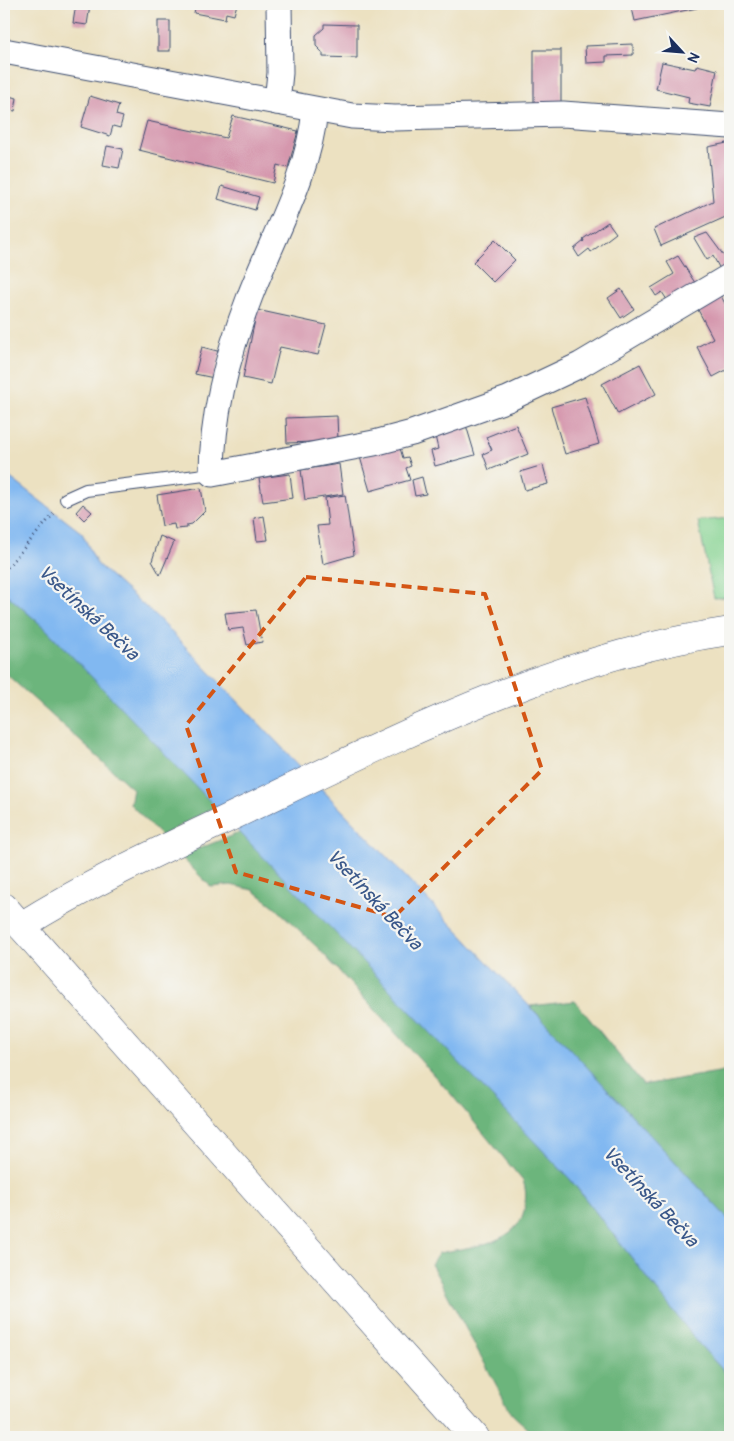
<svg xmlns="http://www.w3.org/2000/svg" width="734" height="1441" viewBox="0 0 734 1441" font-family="Pangolin,sans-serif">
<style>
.green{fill:#86d392;stroke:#508178}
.forest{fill:#6cb57c;stroke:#44726d}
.water{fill:#81b8f1;stroke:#4e74a8}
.building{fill:#d597ad}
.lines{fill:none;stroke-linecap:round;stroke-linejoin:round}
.service-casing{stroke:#3a4a6d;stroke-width:14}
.minor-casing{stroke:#3a4a6d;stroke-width:27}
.tertiary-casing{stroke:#3a4a6d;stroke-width:29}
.primary-casing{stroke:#3a4a6d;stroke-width:29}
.path{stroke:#3a4a6d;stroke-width:3;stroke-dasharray:1 4;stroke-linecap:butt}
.service{stroke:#fff;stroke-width:12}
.minor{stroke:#fff;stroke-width:25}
.tertiary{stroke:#fff;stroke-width:28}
.primary{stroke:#fff;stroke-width:28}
.marked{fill:none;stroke:#d45514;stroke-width:4;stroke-dasharray:10 6;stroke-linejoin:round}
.labels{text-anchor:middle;stroke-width:4.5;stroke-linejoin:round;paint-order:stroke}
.water-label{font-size:19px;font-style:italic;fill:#3a588a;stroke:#f6f6f2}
</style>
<rect width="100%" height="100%" fill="#f6f6f2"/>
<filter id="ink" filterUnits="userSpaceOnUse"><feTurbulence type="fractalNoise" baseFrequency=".02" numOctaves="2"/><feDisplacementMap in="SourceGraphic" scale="10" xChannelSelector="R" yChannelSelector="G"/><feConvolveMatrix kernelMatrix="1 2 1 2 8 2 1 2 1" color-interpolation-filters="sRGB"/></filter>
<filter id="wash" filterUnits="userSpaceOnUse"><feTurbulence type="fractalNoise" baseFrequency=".0096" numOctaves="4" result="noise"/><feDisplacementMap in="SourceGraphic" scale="20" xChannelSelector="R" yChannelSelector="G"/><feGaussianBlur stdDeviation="1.12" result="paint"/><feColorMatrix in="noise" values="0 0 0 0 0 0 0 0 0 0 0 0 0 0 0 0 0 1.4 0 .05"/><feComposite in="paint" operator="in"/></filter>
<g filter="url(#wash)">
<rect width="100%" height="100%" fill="#ece1c1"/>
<path class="green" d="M730,518v79l-16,1 -16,-77z"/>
<g class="forest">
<path d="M4,592l43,38 170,176 -56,30 -31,-32 3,-15 -129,-117z"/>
<path d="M241,832l329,347 130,166 30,33v59h-193l-25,-23 -81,-150 8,-11c32,-7 83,-8 86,-49 1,-9 1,-15 -2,-23l-73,-88 -132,-145 -44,-42 -21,-16 -22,-5 -20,2 -31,-31z"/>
<path d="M575,1001l68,84 87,-15v151l-200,-215z"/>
</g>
<path class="water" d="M4,473l78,60 15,31 61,54 401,419 171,184v157l-30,-33 -130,-166 -523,-549 -43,-38z"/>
<g id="blocks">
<g class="building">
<path d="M76,4l14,1 -3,20 -14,-2z"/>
<path d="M196,4h41l-3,11 -8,-2 -1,6 -31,-6z"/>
<path d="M640,4h56l1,4 -62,13 -3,-13 8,-2z"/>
<rect x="158" y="21" width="12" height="30"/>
<path d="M324,24l33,1v33l-34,-1v-4l-7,-7v-11l8,-7z"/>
<path d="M633,44v11l-27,1v6l-20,1 -1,-17z"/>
<path d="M534,50h27v57l-27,1z"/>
<path d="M662,62l33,7 2,-4 20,5 -7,37 -22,-4 1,-6 -33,-8z"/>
<path d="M4,85l6,1 -2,10 9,2 -2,13 -10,-2 -1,4z"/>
<path d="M90,96l29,9 -3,10 7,2 -3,11 -7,-2 -3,10 -29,-9z"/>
<path d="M233,116l65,15 -10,37 -11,-3 -4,18 -134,-33 8,-29 79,17z"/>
<path d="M727,143l3,1v71l-69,31 -7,-17 59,-28 -5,-54z"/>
<path d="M107,146l16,3 -4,19 -16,-3z"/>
<path d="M222,186l37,11 -4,13 -37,-11z"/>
<path d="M608,222l8,11 -25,19 -2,-3 -10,8 -5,-8 10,-8 -1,-2z"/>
<path d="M707,233l23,31 -9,7 -8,-15 -6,4 -13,-22z"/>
<path d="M495,240l20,20 -22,22 -20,-20z"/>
<path d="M678,256l19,30 -28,17 -7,-11 -6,4 -5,-8 23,-14 -7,-12z"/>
<path d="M621,289l13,20 -13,9 -13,-20z"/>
<path d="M721,296l9,17v55l-17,9 -16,-30 16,-9 -16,-30z"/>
<path d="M257,310l69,15 -8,30 -38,-8 -9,37 -28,-6z"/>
<path d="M202,347l19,5 -7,26 -19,-4z"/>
<path d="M640,364l16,30 -38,20 -16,-30z"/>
<path d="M585,397l14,47 -34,10 -14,-47z"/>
<path d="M337,416l1,25 -51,2 -1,-25z"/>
<path d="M466,425l9,30 -40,11 -4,-15 7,-2 -3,-13z"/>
<path d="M516,425l12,29 -39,16 -6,-16 9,-4 -6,-13z"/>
<path d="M399,445l4,13 5,-1 3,9 -5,2 4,12 -40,11 -10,-34z"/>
<path d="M339,464l4,30 -38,6 -4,-30z"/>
<path d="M543,465l5,19 -23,6 -5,-18z"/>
<path d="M290,474l3,24 -30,4 -4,-24z"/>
<path d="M422,477l4,17 -11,2 -3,-16z"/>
<path d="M201,488l4,23 -13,13 -5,1v3l-12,1 -1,-5 -12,2 -5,-31z"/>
<path d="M345,495l9,60 -31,9 -6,-38 11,-1 -3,-27z"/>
<path d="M83,504l9,8 -8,8 -8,-8z"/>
<path d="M264,516l4,24 -11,1 -3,-23z"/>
<path d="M160,536l14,6 -14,33 -8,-14z"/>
<path d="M256,610l6,32 -15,3 -4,-17 -15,2 -3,-17z"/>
</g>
</g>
</g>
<g filter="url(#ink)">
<use href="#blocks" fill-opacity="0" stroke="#3a4a6d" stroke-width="1"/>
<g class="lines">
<defs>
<path id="service" d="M66,499l20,-9 126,-16"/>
<g id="minor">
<path d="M4,51l348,65 43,2 168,-4 167,12"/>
<path d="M277,102l3,-29 -1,-69"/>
<path d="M315,110c-6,65 -42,126 -65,186 -22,57 -38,118 -38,178l162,-31 38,-10 96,-34 72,-34 150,-89"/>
</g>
<path id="tertiary" d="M21,926c76,-48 160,-85 241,-124 150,-72 302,-147 468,-171"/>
<path id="primary" d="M4,907l471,530"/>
</defs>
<use href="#service" class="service-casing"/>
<use href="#minor" class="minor-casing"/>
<use href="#tertiary" class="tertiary-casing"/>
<use href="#primary" class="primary-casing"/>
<path class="path" d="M4,571l52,-60"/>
<use href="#service" class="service"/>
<use href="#minor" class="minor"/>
<use href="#tertiary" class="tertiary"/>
<use href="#primary" class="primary"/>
</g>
</g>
<path class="marked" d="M306,577l179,17 57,176 -148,147 -158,-45 -50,-147z"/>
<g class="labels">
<g class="water-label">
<text transform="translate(89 612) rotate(43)" y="7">Vsetínská Bečva</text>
<text transform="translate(375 899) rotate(47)" y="7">Vsetínská Bečva</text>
<text transform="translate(651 1196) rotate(47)" y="7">Vsetínská Bečva</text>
</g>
</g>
<rect width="734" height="1441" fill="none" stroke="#f6f6f2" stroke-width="20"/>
<g transform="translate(682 52) rotate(116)" stroke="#f6f6f2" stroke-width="4" paint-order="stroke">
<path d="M0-4L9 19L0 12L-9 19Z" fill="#1b2f5e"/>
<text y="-8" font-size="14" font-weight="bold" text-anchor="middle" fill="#1b2f5e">N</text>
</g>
</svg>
